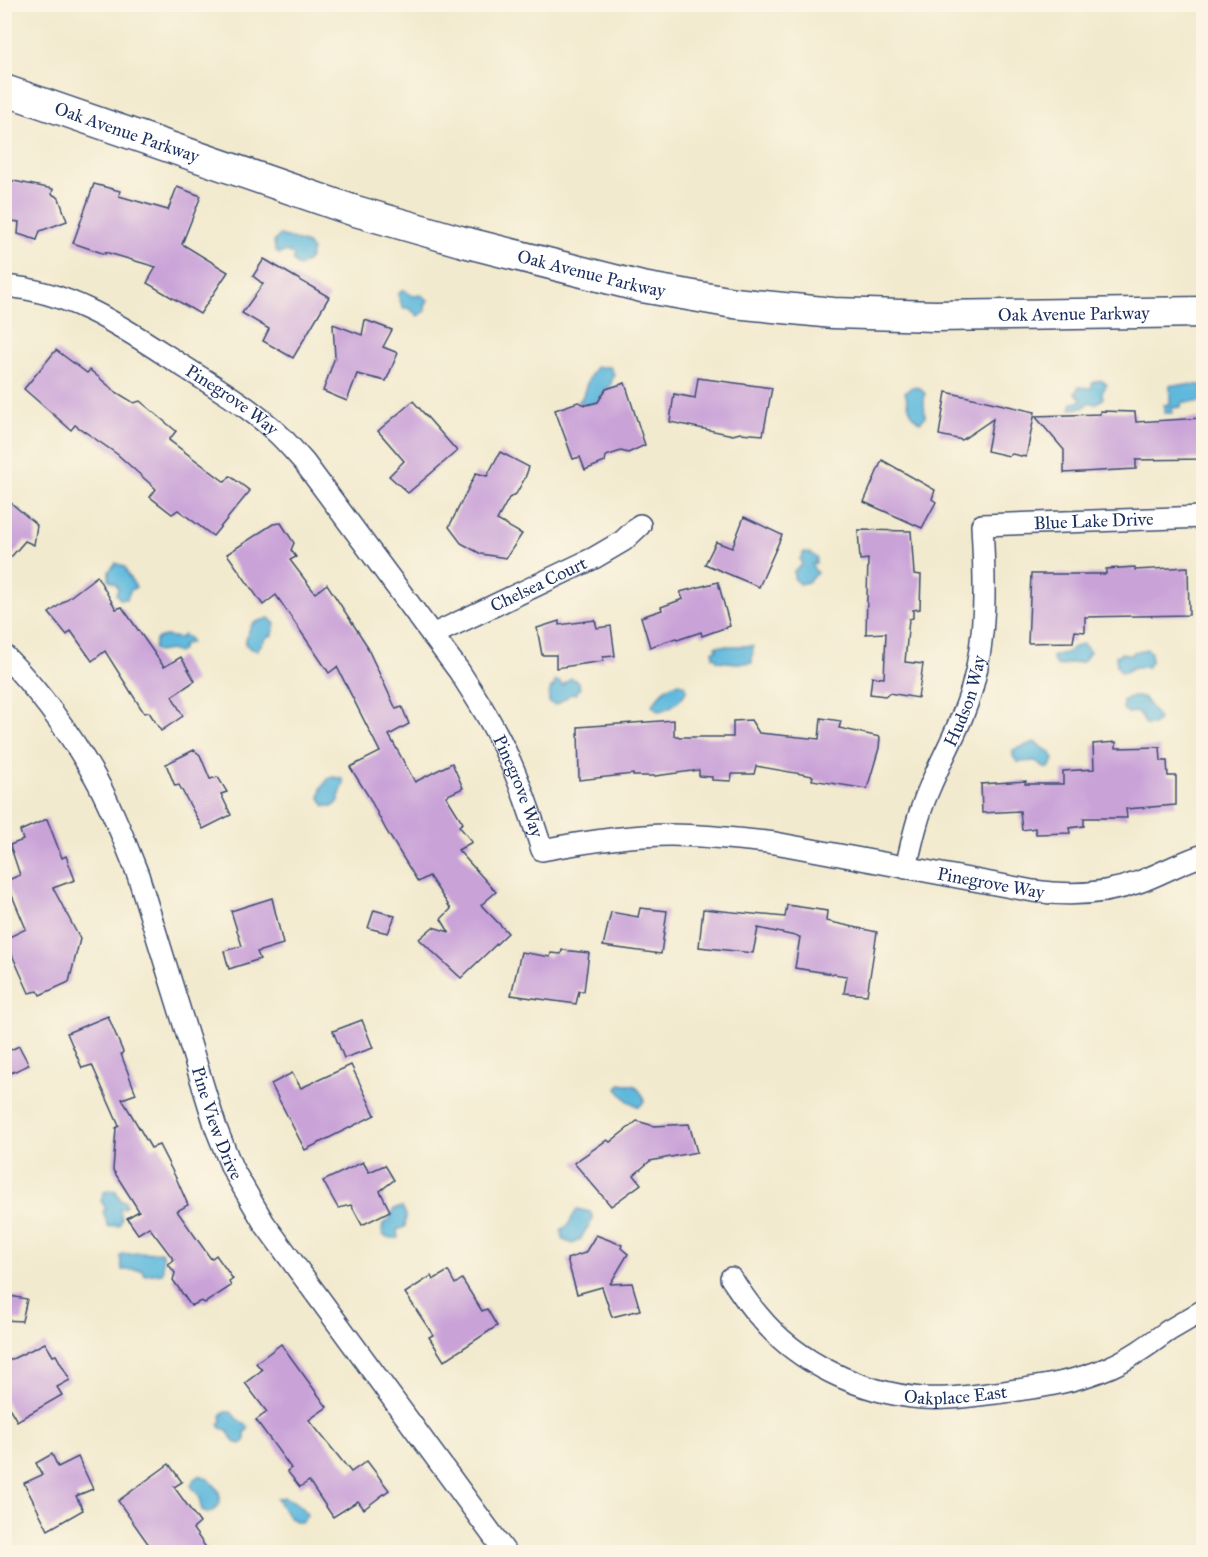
<svg xmlns="http://www.w3.org/2000/svg" width="1208" height="1557" viewBox="0 0 1208 1557" font-family="'IM FELL Great Primer',serif">
<style>
.water{fill:#5fb9dd;stroke:#3d749e;stroke-width:1.5}
.building{fill:#c9a2d8}
.lines{fill:none;stroke-linecap:round;stroke-linejoin:round}
.minor-casing{stroke:#3b4b6f;stroke-width:24}
.secondary-casing{stroke:#3b4b6f;stroke-width:33}
.minor{stroke:#fff;stroke-width:21}
.secondary{stroke:#fff;stroke-width:30}
.labels{text-anchor:middle;stroke-width:4.5;stroke-linejoin:round;paint-order:stroke}
.street-label{font-size:18px;fill:#1b2f5e;stroke:#fcf5e5}
</style>
<rect width="100%" height="100%" fill="#fcf5e5"/>
<filter id="ink" filterUnits="userSpaceOnUse"><feTurbulence type="fractalNoise" baseFrequency=".0167" numOctaves="2"/><feDisplacementMap in="SourceGraphic" scale="12" xChannelSelector="R" yChannelSelector="G"/><feConvolveMatrix kernelMatrix="1 2 1 2 8 2 1 2 1" color-interpolation-filters="sRGB"/></filter>
<filter id="wash" filterUnits="userSpaceOnUse"><feTurbulence type="fractalNoise" baseFrequency=".008" numOctaves="4" result="noise"/><feDisplacementMap in="SourceGraphic" scale="24" xChannelSelector="R" yChannelSelector="G"/><feGaussianBlur stdDeviation="1.35" result="paint"/><feColorMatrix in="noise" values="0 0 0 0 0 0 0 0 0 0 0 0 0 0 0 0 0 1.4 0 .05"/><feComposite in="paint" operator="in"/></filter>
<g filter="url(#wash)">
<rect width="100%" height="100%" fill="#f2eace"/>
<g class="water">
<path d="M280,235l27,9 5,6 -3,10 -10,7 -6,-6 1,-5 -7,-5 -8,3 -4,-4 -1,-8z"/>
<path d="M403,289l10,7 8,-1 7,5 -3,6 1,5 -8,5 -9,-8h-6l-5,-13z"/>
<path d="M596,367h14l4,7 -4,13 -4,2 -8,13 -12,3 -8,-3 4,-4 7,-20z"/>
<path d="M1100,380l4,2 3,3 -5,7 1,7 -8,5 -6,-2 -6,6 -13,1 2,-6 7,-1 3,-3 -7,-6 4,-6 13,1v-5z"/>
<path d="M1170,385h33v17h-21l-1,5 -9,1v5h-8v-8l6,-1z"/>
<path d="M912,387l8,1 5,6c-2,8 0,15 0,23l-5,5c-11,-6 -12,-19 -15,-30z"/>
<path d="M804,552l7,1 6,5 -1,5 -4,1 2,5 3,4 -9,9 -9,2 -5,-6v-7l8,-6 -2,-6z"/>
<path d="M116,563l9,4 3,8 8,12 -6,4 -3,8h-7l-4,-5 2,-5 -2,-5 -7,-4v-9z"/>
<path d="M269,618l6,6 -3,11 -6,3 -9,12 -6,-1 -6,-5 3,-12 5,-9z"/>
<path d="M184,635l6,4 1,4 -7,1 -3,7 -3,2 -8,-3 -12,2 -4,-3 1,-7 3,-4 7,-2 15,2z"/>
<path d="M1083,644l7,8 -7,10 -13,1 -10,3 -5,-2 -3,-7c4,-3 9,-3 14,-4 8,-4 5,-7 17,-9z"/>
<path d="M716,646h37l-1,17h-16l-19,-2 -1,-3 -3,-1v-6l4,-1z"/>
<path d="M1147,649l4,4v9l-4,5h-12l-10,5h-4l-4,-6 -1,-10 6,-3 9,2 3,-3z"/>
<path d="M571,678l7,4 2,6 -5,6h-4l-12,9 -5,2 -5,-3v-7l2,-7 3,-1 1,-6 5,1 2,4z"/>
<path d="M679,683l5,2 3,4c-4,11 -18,21 -29,22l-6,-6c8,-10 13,-20 27,-22z"/>
<path d="M1129,697h14l15,20 -1,5 -4,3h-7l-6,-11 -6,-2 -6,1 -5,-4v-8z"/>
<path d="M1034,742l17,11 3,7 -5,8h-5l-8,-7 -19,1 -4,-6v-6z"/>
<path d="M330,777l11,1 3,4c-1,8 -6,12 -5,19l-5,5h-9l-5,-8 1,-10z"/>
<path d="M620,1084c12,3 12,-4 21,9 4,6 3,2 3,9l-5,5 -11,-6 -11,-12z"/>
<path d="M111,1190l5,1 5,10h4l1,4 -2,3h-5l3,10 -2,6 -3,2 -3,-2 -2,3 -4,-1 -5,-15 3,-2 -5,-8 3,-9z"/>
<path d="M402,1207l4,8 -1,12 -8,3 1,8c-13,1 -18,-1 -15,-14l6,-4 5,-11z"/>
<path d="M577,1209l13,3 3,6c-3,8 -9,12 -12,21l-8,5 -10,-4 -2,-10 7,-5z"/>
<path d="M161,1252l2,4v15l-1,2 -17,2 -3,-5h-20l-2,-14 3,-2z"/>
<path d="M225,1412h6l6,7 12,8 -4,6v8l-4,3 -7,-2 -7,-12 -6,-2 -2,-4 3,-3 -1,-5z"/>
<path d="M200,1475c17,6 31,29 8,38l-6,-3 -2,-7v-6l-9,-11 3,-7z"/>
<path d="M284,1497c9,4 19,8 23,18l-4,7c-15,1 -19,-13 -26,-23z"/>
</g>
<g id="blocks">
<g class="building">
<path d="M4,179l49,10 -1,5 7,4 8,23 -27,10 -3,9 -19,-6 1,-12 -15,-2z"/>
<path d="M94,184l26,7 -1,5 49,14 9,-23 24,9 -19,48 46,28 -28,42 -53,-31 9,-16 -51,-15v2l-32,-11z"/>
<path d="M264,259l65,38 -36,61 -30,-17 6,-12 -27,-16 21,-29 -10,-8z"/>
<path d="M365,320l27,10 -9,17 15,6 -12,28 -29,-7 -10,27 -24,-10 12,-34 -2,-33 29,11z"/>
<path d="M56,350l31,23 3,-3 26,22 18,11 6,-2 36,30 -7,9 56,42 5,-6 20,15 -37,45 -35,-26 -6,4 -22,-17 6,-8 -39,-35 -42,-29 -4,5 -47,-41z"/>
<path d="M698,378l74,10 -9,47 -23,-2 -7,2 -63,-13 4,-28 21,4z"/>
<path d="M625,383l20,62 -17,8 -7,-2 -15,5 -1,6 -20,8 -5,-13 -7,2 -18,-49 23,-8 8,3 12,-3 8,-13z"/>
<path d="M946,392l89,20 -9,45 -14,-3 -3,2 -22,-5 6,-32 -31,21 -23,-5z"/>
<path d="M413,401l44,50 -49,42 -19,-17 15,-15 -26,-30z"/>
<path d="M1100,411l35,1 1,10 67,-4v41l-67,1v9l-72,4v-23l-29,-34 65,-2z"/>
<path d="M500,452l29,15 -4,11 -9,16 -7,4 -12,22 25,14 -16,24 -25,-4 -20,-11 -12,-16 27,-54 11,3z"/>
<path d="M882,460l53,30 -3,9 4,3 -14,26 -58,-26z"/>
<path d="M4,497l33,28 -3,20 -9,-4 -21,24z"/>
<path d="M744,517l38,18 -23,52 -54,-23 11,-22 16,6z"/>
<path d="M281,523l13,20 -3,7 5,7 -6,3 25,33 12,-9 41,63h-1l29,62 6,-2 7,17 -20,11 26,47 37,-19 11,25 -17,8 17,27 -4,3 13,16 -14,8 38,42 -15,13 27,28 -47,45 -42,-39 14,-12 16,5 -8,-13 10,-10 -22,-33 -11,6 -32,-52 -17,-33 -19,-30 30,-15 -43,-85 -8,6 -53,-78 -13,10 -36,-51 46,-30z"/>
<path d="M858,530l53,1 3,43 7,1 -1,34 -7,1v8l-4,1 -4,43 18,2 -5,34 -29,-5 -4,3 -15,-2 2,-17 12,1 2,-45 -20,1 2,-75 -8,1z"/>
<path d="M1135,567v3l53,-3 1,48 -104,2v15l-10,-1 -2,11 -45,1 3,-69h75v-5z"/>
<path d="M97,576l19,33 6,-2 42,60 17,-10 14,24 -23,15 11,20 -22,15 -12,-19 -5,1 -39,-62 -13,10 -21,-30 -4,4 -18,-22z"/>
<path d="M718,582l12,44 -28,10 -1,-4 -24,8 -1,-2 -26,9 -9,-30 21,-7 -1,-3 22,-8 -3,-7z"/>
<path d="M595,620l2,8 14,-2 4,30 -12,1v4l-47,7v-13h-14l-5,-27 22,-7v4z"/>
<path d="M821,718l20,3 -2,7 41,9 -1,11 -12,41 -55,-9 1,-4 -57,-10 -2,8h-22l-1,7 -19,-1v-3l-13,-1v-6l-44,6h-22v-2l-54,6 -1,-53 96,-7v16h4l1,1h54v-16l18,-1 8,13 60,6z"/>
<path d="M1116,742v6l44,-1 1,14h6l1,15h8v29l-50,4 1,9h-43v8l-15,2 1,5 -34,1 -1,-6 -13,2 -2,-19 -38,2 -1,-29 45,-3 -1,3h38v-13l31,-2 -1,-25z"/>
<path d="M194,750l6,5 10,24 8,-2 9,15 -6,2 10,21 -28,14 -24,-44 -4,1 -9,-22z"/>
<path d="M47,819l15,39 4,-2 9,24 -22,8 27,51 -11,43 -29,13 -2,-4 -9,2 -24,-54 21,-10 -20,-48 14,-6 -10,-30 13,-5 -3,-9z"/>
<path d="M272,898l11,46 -26,8 3,7 -31,10 -5,-18 18,-5 -11,-35z"/>
<path d="M787,905l40,6 -1,10 51,11 -10,63 -23,-2 3,-17 -52,-8 5,-31 -42,-9 -5,25 -54,-6 4,-38 82,8z"/>
<path d="M640,908l27,3 -6,43 -58,-8 8,-34 27,5z"/>
<path d="M374,910l21,6 -7,17 -20,-5z"/>
<path d="M562,950l27,3 -5,38h-5l-3,13 -65,-9 10,-43 29,5 1,-4 10,1z"/>
<path d="M108,1016l15,36 -2,2 15,40 -14,5 29,49 8,-3 18,35 11,25 -11,6 34,48 5,-4 17,24 -4,3 2,4 -26,17 -4,-2 -10,5 -18,-26 2,-7 -7,-9 6,-4 -25,-33 -11,7 -11,-16 12,-7 -26,-41 3,-42 3,-2 -27,-61 -10,3 -15,-35z"/>
<path d="M362,1020l11,28 -29,10 -11,-27z"/>
<path d="M19,1046l10,19 -25,11v-23z"/>
<path d="M351,1065l24,50 -70,35 -34,-66 21,-11 9,15z"/>
<path d="M637,1121l17,5 35,-2 8,28 -47,9 -16,14 7,9 -30,22 -37,-43 33,-23 3,2z"/>
<path d="M363,1162l6,10 16,-7 9,15 -14,11 10,20 -28,14 -11,-20 -13,3 -15,-27z"/>
<path d="M596,1235l26,10 -1,3 7,6 -18,30 22,-1 8,27 -28,7 -10,-30 -25,7 -10,-35 18,-6z"/>
<path d="M448,1271l7,13 7,-5 20,32 5,-2 10,17 -53,35 -15,-24 4,-2 -28,-42 26,-17 2,4z"/>
<path d="M4,1295l23,4 -5,22 -18,-1z"/>
<path d="M45,1343l8,13 3,-1 14,25 -13,7 5,8 -45,26 -13,-22v-36z"/>
<path d="M281,1344l46,63 -18,13 42,52 16,-11 22,29 -25,19 -6,-8 -25,16 -24,-36 -9,6 -13,-16 4,-3 -35,-48 11,-8 -22,-29 17,-13 -6,-7z"/>
<path d="M52,1454l6,13 20,-10 15,32 -17,7 7,14 -35,20 -24,-47 18,-8 -6,-12z"/>
<path d="M169,1464l13,18 -8,5 26,36 -7,6 16,23h-55l-36,-51z"/>
</g>
</g>
</g>
<g filter="url(#ink)">
<use href="#blocks" fill-opacity="0" stroke="#3b4b6f" stroke-width="1.5"/>
<g class="lines">
<defs>
<g id="minor">
<path id="s1" d="M4,286c66,5 117,40 171,75 34,22 71,43 101,71 10,9 19,20 28,30l155,209c18,28 36,56 49,86 14,30 24,61 34,93 42,-8 85,-15 128,-15 35,0 70,4 105,8l258,48c36,5 71,4 106,-9 22,-8 42,-20 65,-27"/>
<path id="s2" d="M432,635l162,-77 29,-17 17,-16"/>
<path id="s3" d="M4,655c35,36 66,78 91,122 17,31 30,65 43,98l78,253 16,40 32,55 241,329"/>
<path id="s4" d="M906,868c6,-27 12,-54 23,-79 14,-34 33,-65 43,-101 15,-53 13,-108 10,-163l222,-8"/>
<path id="s5" d="M731,1278c9,13 17,26 27,37 39,48 103,78 164,83 27,2 54,-3 82,-6 36,-5 72,-10 106,-25 21,-9 40,-23 58,-36 12,-7 24,-14 36,-21"/>
</g>
<g id="secondary">
<path id="s6" d="M4,90l348,120 108,31 182,46 92,16 99,10 102,3 269,-4"/>
</g>
</defs>
<use href="#minor" class="minor-casing"/>
<use href="#secondary" class="secondary-casing"/>
<use href="#minor" class="minor"/>
<use href="#secondary" class="secondary"/>
</g>
</g>
<g class="labels">
<g class="street-label">
<text dy="6" stroke="none"><textPath href="#s6" startOffset="130">Oak Avenue Parkway</textPath></text>
<text dy="6" stroke="none"><textPath href="#s6" startOffset="616">Oak Avenue Parkway</textPath></text>
<text dy="6" stroke="none"><textPath href="#s6" startOffset="1102">Oak Avenue Parkway</textPath></text>
<text dy="6" stroke="none"><textPath href="#s1" startOffset="258">Pinegrove Way</textPath></text>
<text dy="6" stroke="none"><textPath href="#s4" startOffset="468">Blue Lake Drive</textPath></text>
<text dy="6" stroke="none"><textPath href="#s2" startOffset="118">Chelsea Court</textPath></text>
<text dy="6" stroke="none"><textPath href="#s4" startOffset="178">Hudson Way</textPath></text>
<text dy="6" stroke="none"><textPath href="#s1" startOffset="744">Pinegrove Way</textPath></text>
<text dy="6" stroke="none"><textPath href="#s1" startOffset="1266">Pinegrove Way</textPath></text>
<text dy="6" stroke="none"><textPath href="#s3" startOffset="520">Pine View Drive</textPath></text>
<text dy="6" stroke="none"><textPath href="#s5" startOffset="268">Oakplace East</textPath></text>
</g>
</g>
<rect width="1208" height="1557" fill="none" stroke="#fcf5e5" stroke-width="24"/>
</svg>
